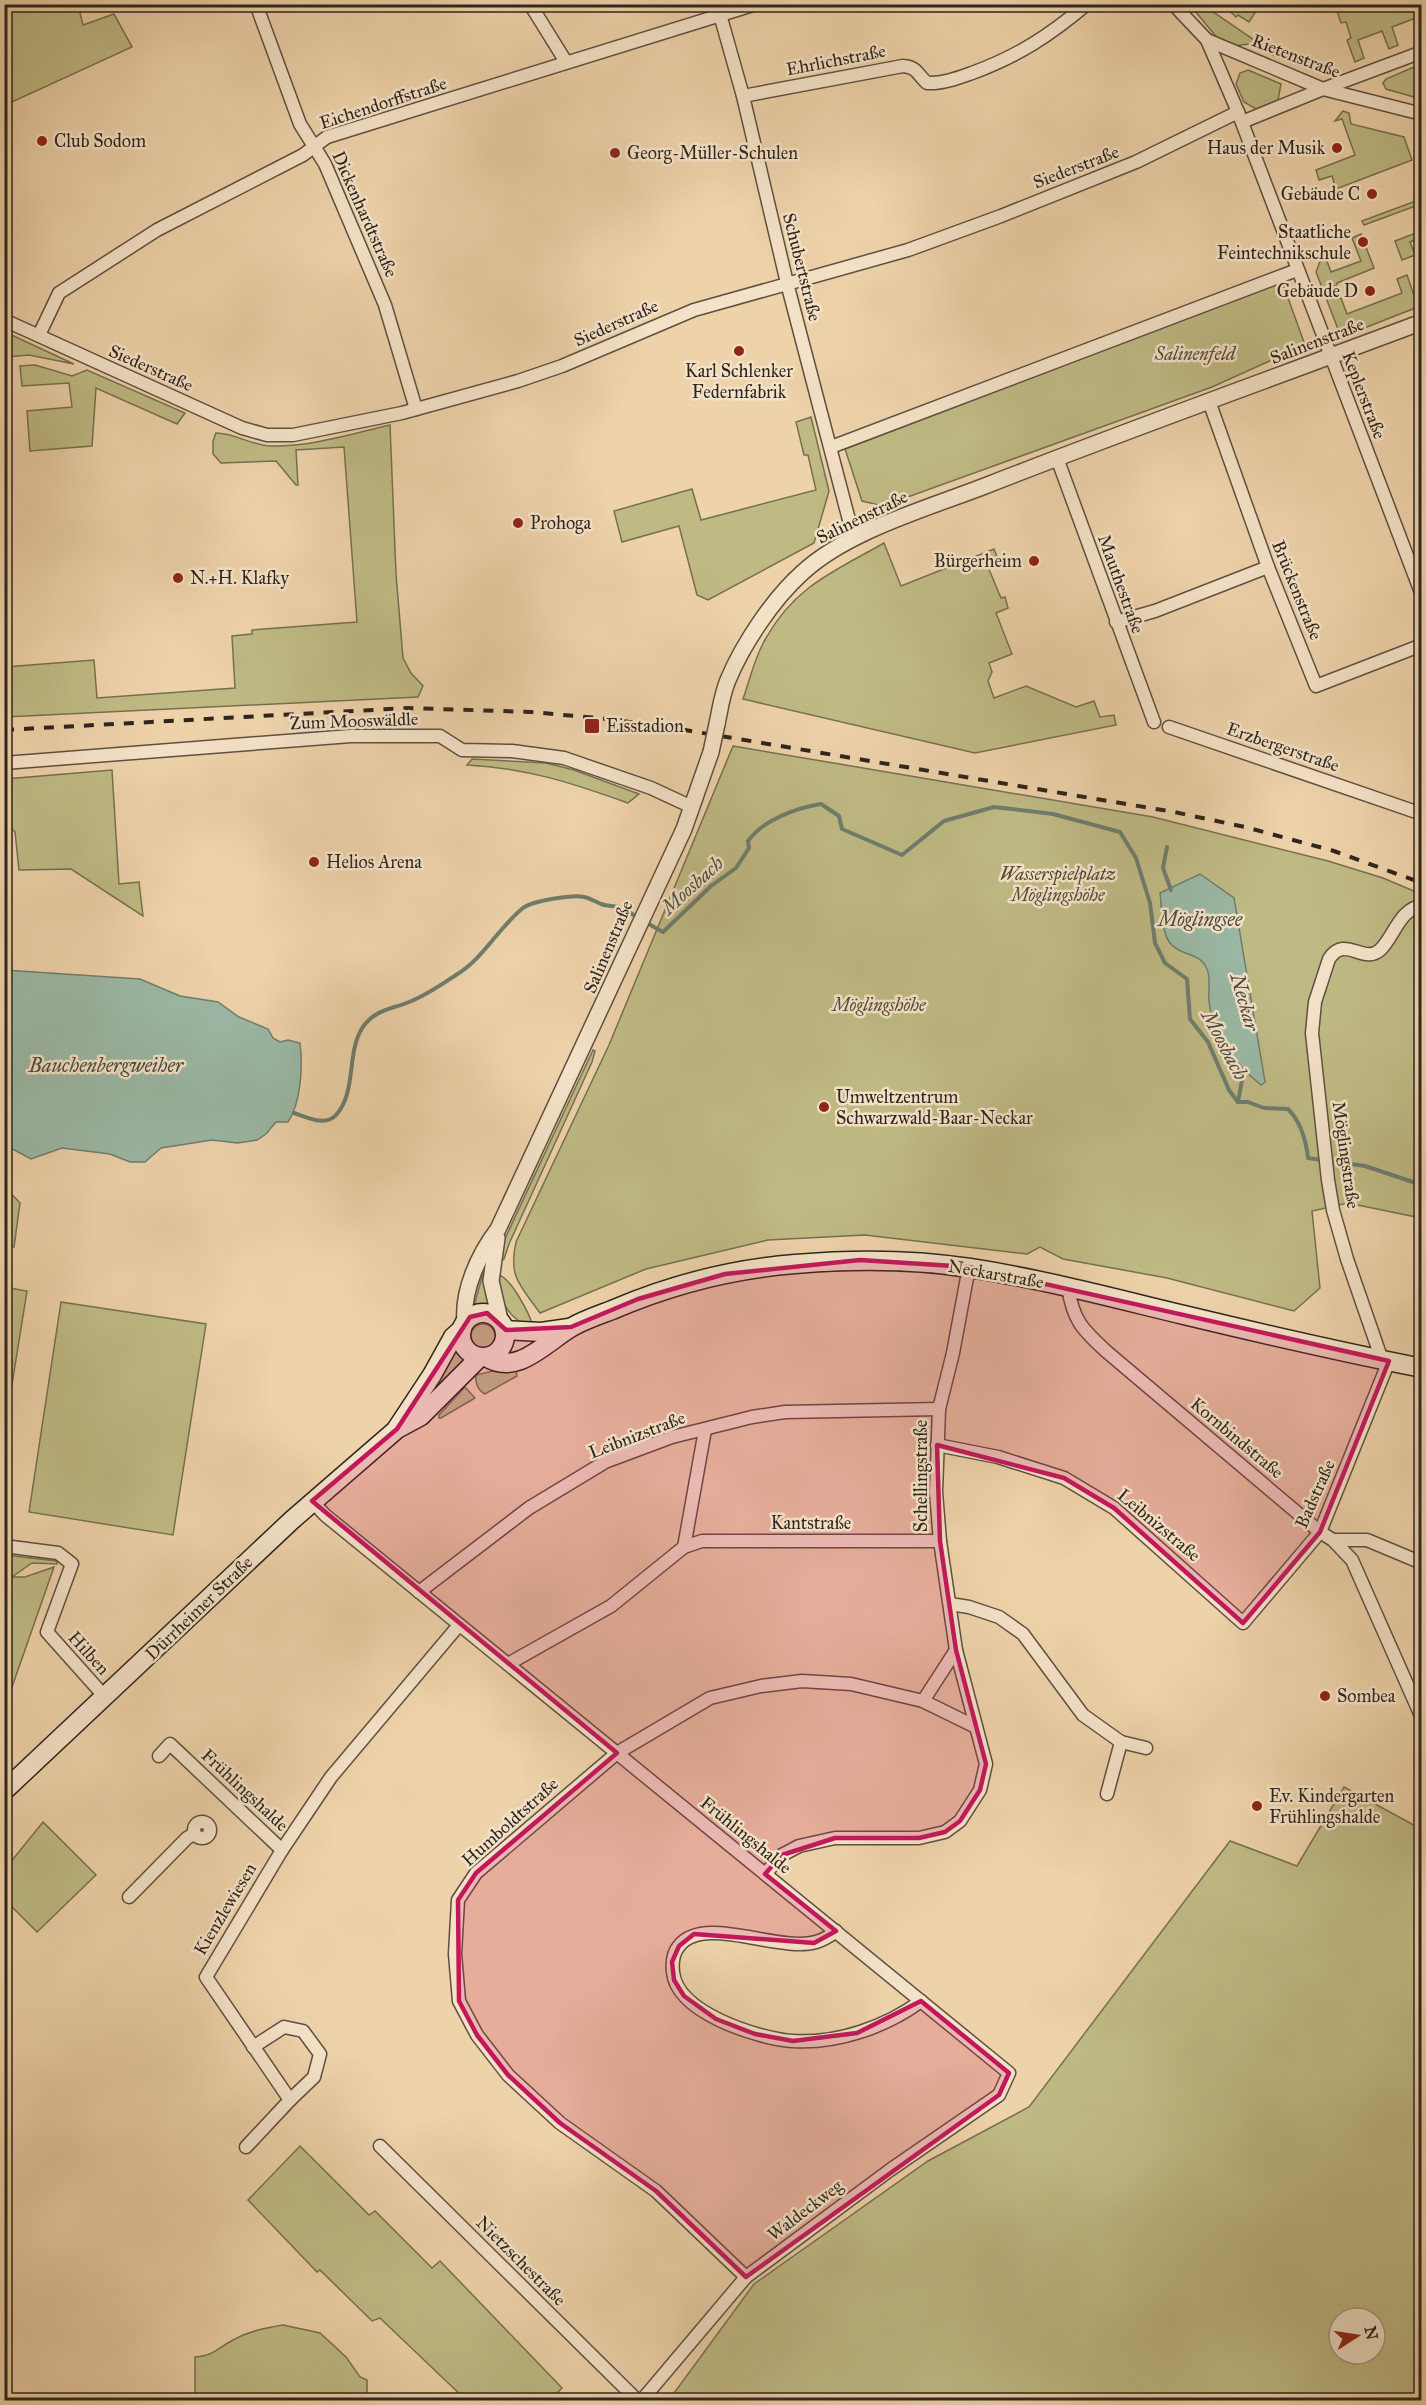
<svg xmlns="http://www.w3.org/2000/svg" width="1426" height="2405" viewBox="0 0 1426 2405" font-family="'IM FELL Great Primer',serif">
<style>
.green{fill:#bfba84;stroke:#767050;stroke-width:1.5;fill-rule:evenodd}
.water{fill:#9ab8a5;stroke:#6f7d6e;stroke-width:1.5}
.lines{fill:none;stroke-linecap:round;stroke-linejoin:round}
.stream{stroke:#6f7d6e;stroke-width:4}
.minor-casing{stroke:#5e5040;stroke-width:15}
.tertiary-casing{stroke:#5e5040;stroke-width:18}
.secondary-casing{stroke:#2e251c;stroke-width:21}
.minor{stroke:#f4e2c8;stroke-width:12}
.tertiary{stroke:#f4e2c8;stroke-width:15}
.secondary{stroke:#f4e2c8;stroke-width:18}
.rail{stroke:#2e251c;stroke-width:4;stroke-dasharray:10 10;stroke-linecap:butt}
.tertiary-bridge-casing{stroke:#5e5040;stroke-width:18;stroke-linecap:butt}
.tertiary-bridge{stroke:#f4e2c8;stroke-width:15}
.marked{fill:#c2185b;fill-opacity:0.2;stroke:#c2185b;stroke-width:4.5;stroke-linejoin:round}
.poi-dot{fill:#8f2418;stroke:#f4e2c8;stroke-width:2}
.labels{text-anchor:middle;stroke-width:5;stroke-linejoin:round;paint-order:stroke}
.street-label{font-size:18px;fill:#2e251c;stroke:#f4e2c8}
.poi-label{font-size:18px;fill:#2e251c;stroke:#f4e2c8;text-anchor:start}
.park-label{font-size:18px;font-style:italic;fill:#524a36;stroke:#f4e2c8}
.water-label{font-size:20px;font-style:italic;fill:#494a3e;stroke:#f4e2c8}
</style>
<rect width="100%" height="100%" fill="#eed2aa"/>
<filter id="stains"><feTurbulence type="fractalNoise" baseFrequency=".00333" numOctaves="4"/><feColorMatrix values="0 0 0 0 .2 0 0 0 0 .09 0 0 0 0 .02 0 0 0 .5 -.17"/></filter>
<radialGradient id="worn" r=".72"><stop offset=".6" stop-color="#630" stop-opacity="0"/><stop offset="1" stop-color="#630" stop-opacity=".3"/></radialGradient>
<g class="green">
<path d="M4,5h74l5,20 31,-11 18,33 -120,55 -4,-16 -3,-3z"/>
<path d="M1190,5h13l73,50 -1,1 -26,-12 -15,2 -15,-6z"/>
<path d="M1223,5v-1l37,1 -11,17 -11,-7 -2,2z"/>
<path d="M1335,5h82l4,11 -29,11 6,18 -9,4 -7,-18 -24,9 6,18 -9,4 -8,-22 4,-2 -5,-16 -5,1z"/>
<path d="M1421,64v35l-35,-10 -3,-6 3,-4z"/>
<path d="M1248,70l33,14 -3,16 -22,9 -12,-7 -8,-18 4,-11z"/>
<path d="M1343,111l6,2 2,11 53,13 8,23 -76,29 -4,-13 -13,4 -3,-10 39,-15 -13,-36 -7,2z"/>
<path d="M1421,199v5l-57,21 -2,-4z"/>
<path d="M1421,231v6l-11,5 5,13 -13,5 -7,-19z"/>
<path d="M1361,234l13,34 -37,15v2l-5,2 4,12 5,-1 6,16 55,-21 -5,-14 10,-4 11,32 -64,25 -10,1 -6,-4 -22,-57 5,-13 -1,-4 4,-2 7,19 30,-11 -9,-23z"/>
<path d="M1274,285l10,2 21,58 -93,42 -329,119 -21,-5 -17,-52z"/>
<path d="M5,332l69,32 -45,-9 -22,2z"/>
<path d="M35,365l37,11 15,-6 98,43 -8,11 -81,-36 -4,58 -62,5 -3,-40 45,-4 -3,-24 -47,3 -2,-20z"/>
<path d="M811,417l18,74 -15,52 -106,57 -11,-5 -18,-69 -57,16 -8,-31 78,-22 9,31 115,-30 -8,-35h-4l-8,-33z"/>
<path d="M390,425l6,149 7,84 8,15 12,13 -5,11 -413,20v-50l89,-7 3,38 138,-10 -3,-52 20,-2v-4l105,-8 -13,-175 -48,3 2,35h-2l-20,-24 -55,2 -8,-9v-13l3,-8c18,0 35,12 54,13 40,1 81,-12 120,-21z"/>
<path d="M884,543l17,43 93,-37 5,13 -11,5 13,31 4,-1 3,11 -12,5 16,41 -23,9 3,9 -4,9 6,17 32,-12 50,21 18,-6 6,16 14,-2 2,10 -141,28 -232,-54c7,-20 12,-43 23,-61 29,-52 69,-67 118,-95z"/>
<path d="M733,746l420,71 175,44 55,17 38,16v324l-73,-15 -36,8 8,77 -26,23 -127,-33 -104,-19 -23,-12 -13,7 -162,-19 -97,5 -122,29 -106,44c-19,-27 -32,-35 -24,-71l93,-197z"/>
<path d="M472,759l74,4 28,7 65,24 -11,9c-56,-20 -101,-35 -161,-38z"/>
<path d="M112,770l7,114 20,-2 4,34 -72,-47 -52,1 -4,-38 -10,-10v-43z"/>
<path d="M593,1050l2,1 -3,11 -83,182 -5,15 -7,6 5,-20z"/>
<path d="M4,1186l16,17 -6,44 -9,-3z"/>
<path d="M483,1273l5,2 5,34 -10,-1 -10,2z"/>
<path d="M496,1274c15,2 34,41 38,55 -27,-10 -34,-28 -38,-55z"/>
<path d="M5,1287l22,4 -22,137 -1,-141z"/>
<path d="M61,1302l145,22 -33,211 -144,-23z"/>
<circle cx="483" cy="1336" r="12"/>
<path d="M457,1347l10,13 -50,50z"/>
<path d="M510,1367l6,4 1,5 -32,18c-7,-3 -10,-12 -9,-19z"/>
<path d="M465,1387l10,11 -34,20h-2v-3z"/>
<path d="M5,1555l52,6v3l-25,-1 -20,14h13l29,-10 -49,140z"/>
<path d="M1344,1787l77,42v571h-752l85,-116 174,-123 101,-54 201,-266 67,25zM1339,2318h36v36h-36z"/>
<path d="M43,1822l53,53 -59,57 -32,-32v-31z"/>
<path d="M300,2146l69,69 6,-4 57,57 8,-7 122,127 -12,12h-84l-86,-82 -8,3 -52,-51 -3,2 -69,-72z"/>
<path d="M283,2325l37,8 26,24 14,20 7,3v20h-172v-43c20,-2 21,-8 38,-17 16,-9 32,-12 50,-15z"/>
</g>
<g class="water">
<path d="M1200,874l34,24 31,184 -4,3c-26,-21 -49,-50 -52,-84 -1,-10 2,-23 -2,-32 -8,-18 -26,-12 -37,-26 -9,-12 -8,-35 -10,-50z"/>
<path d="M4,970l136,9 40,17 38,6 21,15 29,12 5,9 7,4 8,-2 12,3c3,23 1,60 -12,79h-12l-10,12 -9,6 -19,3 -26,-3 -51,8 -16,14h-15l-20,-8 -48,-6 -31,11 -26,-14z"/>
</g>
<g class="lines">
<g class="stream">
<path d="M1167,847l-4,21 8,22"/>
<path d="M645,922l18,10 48,-46 25,-18 13,-20 -1,-7c15,-21 48,-33 73,-37l18,12 3,13 60,26 42,-34 50,-14 59,7 67,18 16,26 14,45 5,40 10,20 22,16 3,40 18,23 21,48 9,12"/>
<path d="M1244,1069l-6,33h10l16,6 24,1c13,13 18,31 20,49l14,2"/>
<path d="M294,1113c13,4 31,14 42,2 22,-24 9,-66 29,-91 13,-15 27,-15 44,-22 16,-6 32,-17 47,-27 28,-17 42,-47 67,-67 9,-7 51,-14 61,-11 6,1 12,5 17,7 6,2 12,2 18,3 7,2 13,7 19,11"/>
<path d="M1330,1161l35,5 57,19"/>
</g>
<defs>
<g id="minor">
<path d="M256,4l44,120 25,40 60,141 31,104"/>
<path d="M530,4l36,58"/>
<path d="M717,4l26,92 44,187 67,256"/>
<path d="M1173,4l34,36 116,49 99,25"/>
<path d="M1207,40l31,72 184,483"/>
<path d="M743,96l160,-30c14,1 14,8 24,17 15,1 31,-5 45,-10 46,-17 77,-37 115,-69"/>
<path d="M1242,122l81,-33 99,-37"/>
<path d="M4,320l238,108 25,7h26l109,-22 116,-32 44,-15 132,-56 214,-60 93,-34 135,-54 102,-50"/>
<path d="M39,335l20,-42 98,-63 146,-75 24,-18 429,-133"/>
<path d="M1209,401l59,166 48,119 106,-41"/>
<path d="M831,447l466,-177"/>
<path d="M1057,458l97,264"/>
<path d="M1116,622l39,-11 113,-44"/>
<path d="M1169,727l253,87"/>
<path d="M4,763l347,-27h89l22,14 50,1 52,7 87,30 41,19"/>
<path d="M1068,1287c5,34 15,43 39,65l213,180 13,8 19,20 70,158"/>
<path d="M1382,1360l-35,-101 -14,-49 -5,-30 -16,-147 3,-31 14,-43c16,-25 34,6 51,-9 14,-13 20,-42 42,-44"/>
<path d="M937,1445l61,12 66,21 50,30 129,115 77,-91 69,-171"/>
<path d="M312,1501l13,14 684,558 -10,22 -109,75 -144,107 -104,123"/>
<path d="M1333,1540h34l55,23"/>
<path d="M4,1546l54,7 14,11 -25,68 58,65"/>
<path d="M684,1547l21,-117"/>
<path d="M419,1592l110,-84 76,-46 67,-25 80,-20 33,-5 154,-3"/>
<path d="M950,1604l19,3 30,10 24,17 60,81 38,27 -14,52"/>
<path d="M956,1650l-33,51 53,26"/>
<path d="M508,1664l103,-58 73,-59 18,-6h238"/>
<path d="M1121,1742l25,6"/>
<path d="M159,1756l11,-12 112,106 49,-73 128,-152"/>
<circle cx="202" cy="1830" r="8"/>
<path d="M765,1874l17,-19 17,-9 36,-8h84l26,-6 15,-11 20,-31 6,-26 -30,-114 -16,-109 -4,-49 3,-83 14,-56 16,-86"/>
<path d="M129,1897l58,-59 7,-4"/>
<path d="M836,1931c-6,5 -13,9 -20,11 -37,11 -112,-28 -137,4 -6,7 -7,17 -6,26 4,41 84,66 119,69 45,3 94,-14 129,-40"/>
<path d="M253,2047l31,-20 19,4 17,23 -6,23 -24,23"/>
<path d="M380,2146l257,254"/>
<path d="M246,2147l44,-47 -84,-123 76,-127"/>
<path d="M746,2277l-90,-86 -96,-68 -52,-48 -31,-40 -18,-34 -4,-47 3,-54 18,-27 141,-120 93,-55 51,-12 41,-5 49,3 72,17"/>
</g>
<g id="tertiary">
<path d="M717,724c3,-14 5,-30 11,-44 15,-36 45,-81 74,-107 45,-42 126,-65 183,-87 145,-57 291,-109 437,-164"/>
<path d="M497,1238l-6,43 9,39"/>
<path d="M465,1322c-3,-32 14,-68 33,-93l186,-400 27,-77"/>
</g>
<g id="secondary">
<circle cx="483" cy="1335" r="22"/>
<path d="M505,1330l36,2 28,-4"/>
<path d="M486,1357c31,20 60,-15 86,-30 12,-7 27,-12 40,-17 58,-25 120,-41 183,-46 58,-5 117,-5 175,4 72,11 143,30 214,47 79,19 158,37 238,53"/>
<path d="M397,1428l35,-53 21,-38 9,-8"/>
<path d="M4,1791l288,-271 105,-91 24,-13 59,-59"/>
</g>
</defs>
<use href="#minor" class="minor-casing"/>
<use href="#tertiary" class="tertiary-casing"/>
<use href="#secondary" class="secondary-casing"/>
<use href="#minor" class="minor"/>
<use href="#tertiary" class="tertiary"/>
<use href="#secondary" class="secondary"/>
<path class="rail" d="M4,730l404,-22 123,4 78,7 76,11 489,82 71,15 89,24 88,32"/>
<defs>
<path id="tertiary-bridge" d="M711,752l6,-28"/>
</defs>
<use href="#tertiary-bridge" class="tertiary-bridge-casing"/>
<use href="#tertiary-bridge" class="tertiary-bridge"/>
</g>
<path class="marked" d="M860,1260l109,7 420,94 -69,171 -77,91 -129,-115 -50,-30 -127,-33 3,96 16,109 30,114 -6,26 -20,31 -15,11 -26,6h-84l-53,17 -17,19 71,57 -22,12 -120,-9 -15,12 -7,16 2,18 10,16 32,23 39,15 38,7 64,-8 64,-32 88,72 -10,22 -253,182 -90,-86 -96,-68 -52,-48 -31,-40 -18,-34 -1,-101 18,-27 141,-120 -305,-252 85,-72 73,-112 17,-4 19,17 65,-3 67,-28 87,-25z"/>
<g class="poi-dot">
<circle cx="42" cy="141" r="6"/>
<circle cx="1337" cy="148" r="6"/>
<circle cx="615" cy="153" r="6"/>
<circle cx="1372" cy="194" r="6"/>
<circle cx="1363" cy="242" r="6"/>
<circle cx="1370" cy="291" r="6"/>
<circle cx="739" cy="351" r="6"/>
<circle cx="518" cy="523" r="6"/>
<circle cx="1034" cy="561" r="6"/>
<circle cx="178" cy="578" r="6"/>
<rect x="584" y="718" width="16" height="16" rx="3"/>
<circle cx="314" cy="862" r="6"/>
<circle cx="824" cy="1107" r="6"/>
<circle cx="1325" cy="1696" r="6"/>
<circle cx="1257" cy="1806" r="6"/>
</g>
<g class="labels">
<g class="street-label">
<text transform="translate(1296 56) rotate(21)" y="6">Rietenstraße</text>
<text transform="translate(836 60) rotate(-11)" y="6">Ehrlichstraße</text>
<text transform="translate(383 103) rotate(-18)" y="6">Eichendorffstraße</text>
<text transform="translate(1076 167) rotate(-21)" y="6">Siederstraße</text>
<text transform="translate(365 214) rotate(66)" y="6">Dickenhardtstraße</text>
<text transform="translate(802 267) rotate(76)" y="6">Schubertstraße</text>
<text transform="translate(616 323) rotate(-24)" y="6">Siederstraße</text>
<text transform="translate(1317 341) rotate(-21)" y="6">Salinenstraße</text>
<text transform="translate(151 368) rotate(24)" y="6">Siederstraße</text>
<text transform="translate(1364 395) rotate(69)" y="6">Keplerstraße</text>
<text transform="translate(862 517) rotate(-26)" y="6">Salinenstraße</text>
<text transform="translate(1121 584) rotate(70)" y="6">Mauthestraße</text>
<text transform="translate(1297 590) rotate(68)" y="6">Brückenstraße</text>
<text transform="translate(354 721) rotate(-2)" y="6">Zum Mooswäldle</text>
<text transform="translate(1283 747) rotate(19)" y="6">Erzbergerstraße</text>
<text transform="translate(608 947) rotate(-67)" y="6">Salinenstraße</text>
<text transform="translate(1346 1155) rotate(82)" y="6">Möglingstraße</text>
<text transform="translate(996 1274) rotate(10)" y="6">Neckarstraße</text>
<text transform="translate(637 1435) rotate(-21)" y="6">Leibnizstraße</text>
<text transform="translate(1237 1438) rotate(40)" y="6">Kornbindstraße</text>
<text transform="translate(921 1476) rotate(-90)" y="6">Schellingstraße</text>
<text transform="translate(1315 1494) rotate(-66)" y="6">Badstraße</text>
<text x="811" y="1529">Kantstraße</text>
<text transform="translate(1159 1525) rotate(40)" y="6">Leibnizstraße</text>
<text transform="translate(199 1608) rotate(-44)" y="6">Dürrheimer Straße</text>
<text transform="translate(89 1653) rotate(48)" y="6">Hilben</text>
<text transform="translate(245 1790) rotate(43)" y="6">Frühlingshalde</text>
<text transform="translate(510 1822) rotate(-42)" y="6">Humboldtstraße</text>
<text transform="translate(746 1835) rotate(39)" y="6">Frühlingshalde</text>
<text transform="translate(225 1909) rotate(-59)" y="6">Kienzlewiesen</text>
<text transform="translate(805 2210) rotate(-37)" y="6">Waldeckweg</text>
<text transform="translate(521 2261) rotate(45)" y="6">Nietzschestraße</text>
</g>
<g class="poi-label">
<text x="54" y="147">Club Sodom</text>
<text x="1325" y="154" text-anchor="end">Haus der Musik</text>
<text x="627" y="159">Georg-Müller-Schulen</text>
<text x="1360" y="200" text-anchor="end">Gebäude C</text>
<text x="1351" y="238" text-anchor="end">Staatliche<tspan x="1351" dy="21">Feintechnikschule</tspan></text>
<text x="1358" y="297" text-anchor="end">Gebäude D</text>
<text x="739" y="377" text-anchor="middle">Karl Schlenker<tspan x="739" dy="21">Federnfabrik</tspan></text>
<text x="530" y="529">Prohoga</text>
<text x="1022" y="567" text-anchor="end">Bürgerheim</text>
<text x="190" y="584">N.+H. Klafky</text>
<text x="606" y="732">Eisstadion</text>
<text x="326" y="868">Helios Arena</text>
<text x="836" y="1103">Umweltzentrum<tspan x="836" dy="21">Schwarzwald-Baar-Neckar</tspan></text>
<text x="1337" y="1702">Sombea</text>
<text x="1269" y="1802">Ev. Kindergarten<tspan x="1269" dy="21">Frühlingshalde</tspan></text>
</g>
<g class="park-label">
<text x="1195" y="360">Salinenfeld</text>
<text x="1058" y="880">Wasserspielplatz<tspan x="1058" dy="21">Möglingshöhe</tspan></text>
<text x="879" y="1011">Möglingshöhe</text>
</g>
<g class="water-label">
<text transform="translate(692 885) rotate(-42)" y="7">Moosbach</text>
<text x="1200" y="926">Möglingsee</text>
<text transform="translate(1245 1002) rotate(74)" y="7">Neckar</text>
<text transform="translate(1225 1045) rotate(62)" y="7">Moosbach</text>
<text x="106" y="1072">Bauchenbergweiher</text>
</g>
</g>
<rect width="1426" height="2405" fill="none" stroke="#eed2aa" stroke-width="24"/>
<rect x="6" y="6" width="1414" height="2393" fill="none" stroke="#2e251c" stroke-width="3"/>
<rect x="12" y="12" width="1402" height="2381" fill="none" stroke="#2e251c" stroke-width="1.5"/>
<g transform="translate(1357 2336) rotate(78)"><circle r="28" fill="#f4e2c8" stroke="#a59683" stroke-width="1.5"/>
<path d="M0-4.5L10 22L0 15L-10 22Z" fill="#8f2418"/>
<text y="-9" font-size="16" font-weight="bold" text-anchor="middle" fill="#2e251c">N</text>
</g>
<rect width="100%" height="100%" filter="url(#stains)"/>
<rect width="100%" height="100%" fill="url(#worn)"/>
</svg>
